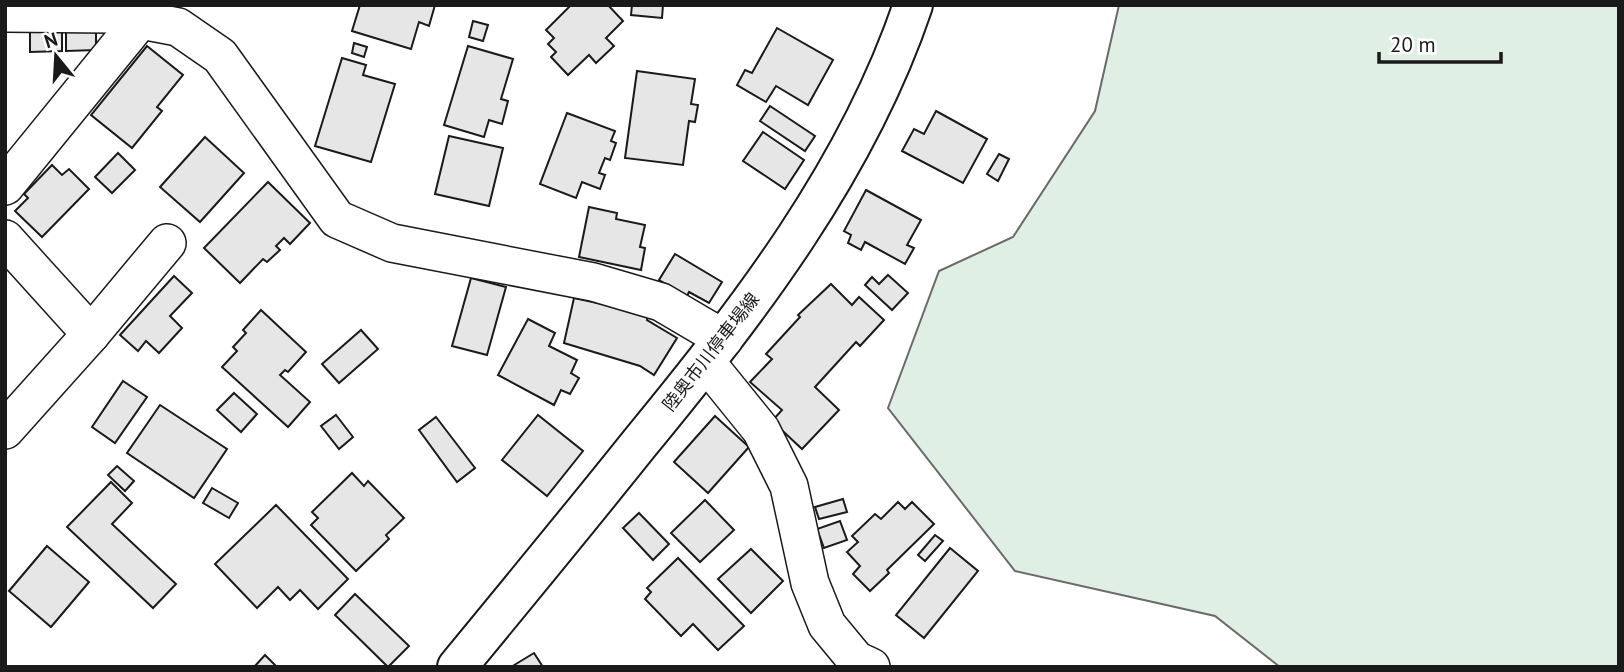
<svg xmlns="http://www.w3.org/2000/svg" width="1624" height="672" viewBox="0 0 1624 672" font-family="'PT Sans','Noto Sans JP',sans-serif">
<style>
.green{fill:#e0efe3;stroke:#6a6a6a;stroke-width:2}
.building{fill:#e6e6e6;stroke:#1a1a1a;stroke-width:2}
.lines{fill:none;stroke-linecap:round;stroke-linejoin:round}
.minor-casing{stroke:#1a1a1a;stroke-width:40}
.secondary-casing{stroke:#1a1a1a;stroke-width:42}
.minor{stroke:#fff;stroke-width:37}
.secondary{stroke:#fff;stroke-width:38}
.labels{text-anchor:middle;stroke-width:5;stroke-linejoin:round;paint-order:stroke}
.street-label{font-size:18px;fill:#1a1a1a;stroke:#fff}
</style>
<rect width="100%" height="100%" fill="#fff"/>
<path class="green" d="M1119,5h500v662h-339l-65,-51 -200,-45 -127,-163 51,-137 74,-34 82,-126z"/>
<g class="building">
<path d="M360,5h75l-6,21 -10,-4 -8,27 -59,-18z"/>
<path d="M571,5h37l15,16 -17,17 8,8 -18,17 -7,-8 -21,20 -17,-18 5,-5 -8,-8 6,-6 -8,-8z"/>
<path d="M632,5h31l-1,13 -31,-3z"/>
<path d="M473,21l15,4 -5,16 -14,-4z"/>
<path d="M777,28l56,32 -25,45 -32,-19 -10,16 -29,-17 8,-15 7,3z"/>
<path d="M62,30v21l-32,1v-21z"/>
<path d="M96,30v20l-30,1v-20z"/>
<path d="M354,43l13,4 -3,10 -12,-4z"/>
<path d="M147,46l36,29 -26,32 5,4 -30,37 -41,-33z"/>
<path d="M468,46l45,13 -12,40 7,2 -6,23 -13,-4 -5,17 -40,-12z"/>
<path d="M342,58l24,7 -3,10 32,9 -24,78 -56,-16z"/>
<path d="M637,71l58,8 -4,25 7,1 -3,17 -6,-1 -6,44 -58,-7z"/>
<path d="M770,106l45,30 -10,15 -45,-30z"/>
<path d="M936,111l51,28 -24,44 -61,-32 12,-22 10,5z"/>
<path d="M567,113l48,18 -4,10 5,2 -6,17 -5,-2 -6,15 6,2 -5,14 -18,-7 -6,16 -36,-14z"/>
<path d="M763,132l41,28 -19,29 -42,-28z"/>
<path d="M449,136l54,12 -14,58 -54,-12z"/>
<path d="M205,137l39,36 -44,49 -40,-35z"/>
<path d="M118,153l17,17 -23,23 -17,-16z"/>
<path d="M999,154l10,5 -11,22 -11,-7z"/>
<path d="M52,165l10,10 7,-6 20,20 -47,48 -27,-26 13,-13 -4,-4z"/>
<path d="M268,182l42,41 -20,21 -6,-6 -8,8 4,4 -13,12 -4,-3 -23,24 -36,-35z"/>
<path d="M866,190l55,30 -14,25 7,3 -9,16 -40,-22 -4,8 -13,-7 3,-8 -7,-4z"/>
<path d="M589,207l28,6 -1,6 29,6 -5,22 5,1 -4,22 -62,-13z"/>
<path d="M675,254l47,28 -13,21 -20,-11 -2,4 -28,-16z"/>
<path d="M888,275l20,18 -16,17 -27,-25 7,-8 7,7z"/>
<path d="M174,276l18,17 -22,23 12,12 -23,25 -13,-12 -8,10 -18,-16z"/>
<path d="M471,278l35,9 -19,68 -35,-9z"/>
<path d="M831,284l21,21 7,-8 25,23 -24,26 -4,-4 -41,45 24,23 -37,39 -30,-28 10,-11 -32,-28 22,-23 -6,-5 34,-37 -2,-2z"/>
<path d="M574,298l75,16 -2,6 30,18 -23,37 -14,-9 -76,-23z"/>
<path d="M261,310l45,42 -18,20 -3,-2 -5,5 30,27 -22,25 -66,-60 15,-16 -4,-4 13,-14 -3,-3z"/>
<path d="M528,319l27,14 -6,13 28,14 -6,13 8,5 -9,16 -9,-4 -7,15 -56,-30z"/>
<path d="M361,330l17,19 -39,34 -17,-19z"/>
<path d="M123,381l24,16 -32,46 -23,-16z"/>
<path d="M234,393l23,21 -16,18 -24,-22z"/>
<path d="M160,405l67,44 -33,49 -67,-45z"/>
<path d="M336,415l17,22 -14,12 -18,-23z"/>
<path d="M538,415l45,36 -36,45 -45,-36z"/>
<path d="M715,416l34,31 -41,46 -34,-31z"/>
<path d="M436,417l39,51 -18,14 -38,-52z"/>
<path d="M117,466l17,15 -9,10 -17,-16z"/>
<path d="M352,473l12,13 4,-5 36,37 -18,17 3,4 -33,32 -45,-46 7,-7 -6,-6z"/>
<path d="M111,482l21,21 -20,21 64,60 -23,24 -86,-81z"/>
<path d="M212,488l26,15 -9,15 -26,-15z"/>
<path d="M843,499l4,13 -28,7 -4,-12z"/>
<path d="M705,500l29,30 -34,32 -29,-29z"/>
<path d="M898,502l7,7 7,-7 22,22 -47,46 2,3 -19,18 -17,-17 7,-8 -13,-14 11,-10 -6,-6 23,-22 6,5z"/>
<path d="M276,505l72,74 -30,30 -18,-19 -10,10 -12,-13 -21,21 -42,-44z"/>
<path d="M639,513l30,31 -16,16 -30,-32z"/>
<path d="M840,521l7,19 -23,8 -7,-19z"/>
<path d="M935,535l8,6 -18,20 -7,-6z"/>
<path d="M47,546l42,36 -38,45 -42,-36z"/>
<path d="M950,548l28,23 -54,67 -28,-23z"/>
<path d="M751,549l32,32 -32,32 -33,-34z"/>
<path d="M678,558l66,68 -26,24 -25,-26 -12,12 -36,-37 6,-7 -4,-4z"/>
<path d="M355,594l54,52 -21,21 -53,-52z"/>
<path d="M534,653l9,14h-32z"/>
<path d="M265,655l12,12h-23z"/>
</g>
<g class="lines">
<defs>
<g id="minor">
<path d="M5,13l105,1 68,13 42,29 117,163 55,24 201,39 68,20 63,37"/>
<path d="M5,186l136,-167"/>
<path d="M5,239l86,95"/>
<path d="M706,362l55,68 28,56 21,97 17,42 29,35 15,7"/>
<path d="M5,430l86,-96 76,-91"/>
</g>
<path id="secondary" d="M457,667c61,-74 122,-148 182,-223 110,-134 218,-273 274,-439"/>
</defs>
<use href="#minor" class="minor-casing"/>
<use href="#secondary" class="secondary-casing"/>
<use href="#minor" class="minor"/>
<use href="#secondary" class="secondary"/>
</g>
<g class="labels">
<g class="street-label">
<text transform="translate(711 352) rotate(-52)" y="6">陸奥市川停車場線</text>
</g>
</g>
<rect width="1624" height="672" fill="none" stroke="#1a1a1a" stroke-width="14"/>
<g transform="translate(56 56) rotate(342)" stroke="#ffffff" stroke-width="5" paint-order="stroke">
<path d="M0-5L12 26L0 18L-12 26Z" fill="#1a1a1a"/>
<text y="-10" font-size="19" font-weight="bold" text-anchor="middle" fill="#1a1a1a">N</text>
</g>
<path d="M1379 52v10h122v-10" fill="none" stroke="#1a1a1a" stroke-width="3.5"/>
<text x="1390" y="52" font-size="21" fill="#1a1a1a" stroke="#ffffff" stroke-width="5" paint-order="stroke">20 m</text>
</svg>
